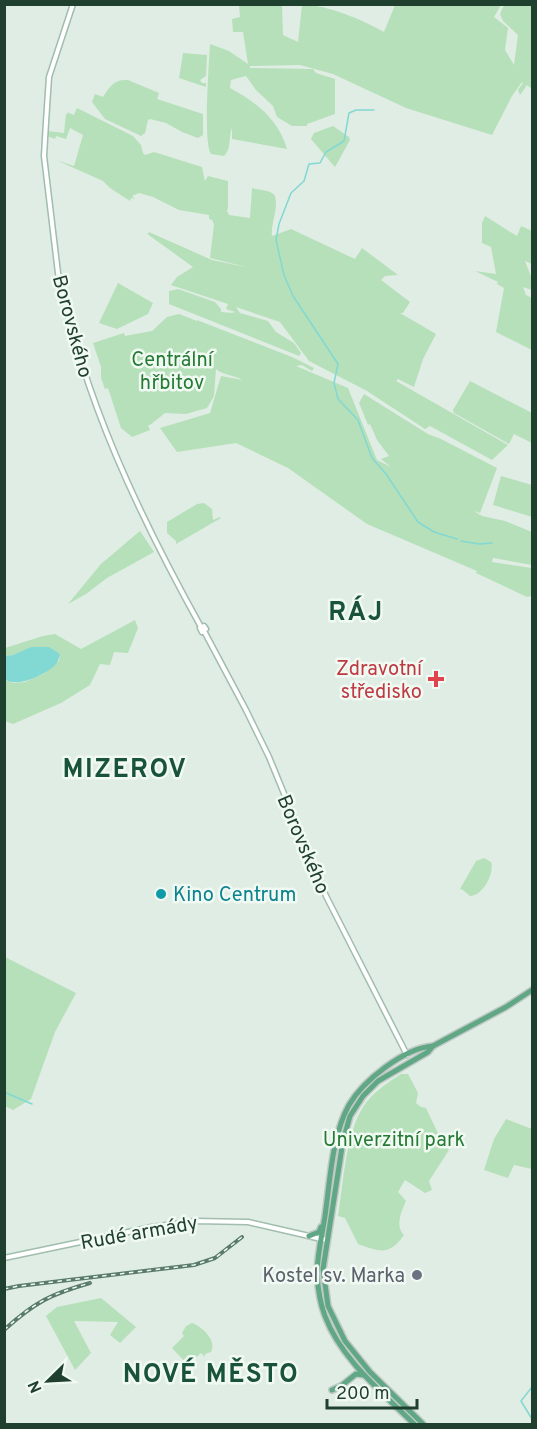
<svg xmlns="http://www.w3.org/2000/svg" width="537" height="1429" viewBox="0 0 537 1429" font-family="Overpass,sans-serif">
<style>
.green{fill:#b6e0b9}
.water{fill:#82d8d3}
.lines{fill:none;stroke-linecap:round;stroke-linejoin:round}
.stream{stroke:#82d8d3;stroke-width:1.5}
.secondary-casing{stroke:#a0bdad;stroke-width:7}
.primary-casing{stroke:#c0c9c5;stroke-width:8}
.secondary{stroke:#fff;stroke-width:4}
.primary{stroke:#60a786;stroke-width:5}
.rail-casing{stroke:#597b6b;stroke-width:4}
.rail{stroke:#f1f9f3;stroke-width:1.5;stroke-dasharray:4.5;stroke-linecap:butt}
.health-dot{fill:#e0444e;stroke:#f1f9f3;stroke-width:2}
.culture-dot{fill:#0f9aa8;stroke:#f1f9f3;stroke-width:2}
.worship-dot{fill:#6b7280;stroke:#f1f9f3;stroke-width:2}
.labels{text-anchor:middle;stroke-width:5;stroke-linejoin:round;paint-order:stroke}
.street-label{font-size:20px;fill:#1f3f2f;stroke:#f1f9f3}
.park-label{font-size:20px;fill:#257a34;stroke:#f1f9f3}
.health-label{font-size:20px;fill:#be3a42;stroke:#f1f9f3;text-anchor:end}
.culture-label{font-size:20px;fill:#0d838f;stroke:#f1f9f3;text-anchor:start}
.worship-label{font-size:20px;fill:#5b616d;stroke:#f1f9f3;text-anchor:end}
.district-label{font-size:26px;font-weight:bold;letter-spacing:1.5px;fill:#195339;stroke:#f1f9f3}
</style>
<rect width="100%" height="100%" fill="#e0ede4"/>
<g class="green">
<path d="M239,5h43l1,30 15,7 4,-37c24,-1 61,15 82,27l11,-27h106l-7,12 14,11 -3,22 9,15 4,-30 -15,-14 -3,-7 4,-9h28v84l-5,-4 -7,10 -2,-5 5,-7 -1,-1 -10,14 -20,39 -86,-27 -73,-34 -33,-9 -50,1v2l63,1 3,4 19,6v35l-28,10v2h-15l-15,-9 -4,-11 -17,-16 -10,-14 -15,4 -1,8c25,13 49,32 57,61l-55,-10v-11c-4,10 0,20 -8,28l-13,-2c-8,-10 -2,-92 -1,-110l19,7 19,13 -5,-32h-10l-1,-13 8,-2z"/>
<path d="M183,53l24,2 -1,21 -6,4 2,3h4v4l-27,-9z"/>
<path d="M128,80l31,13 -2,6 46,15v21l-5,3 -16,-6 -16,-9 -16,-4 -2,1 -3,13 -4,3 -36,-17 -13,-17 3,-8 8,3c7,-11 11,-18 25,-17z"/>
<path d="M77,108l56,28 8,9 2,8 2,2 9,-3 48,15 3,14 3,-5 20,5v27l-1,3 2,4 21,3 2,-30c6,2 15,2 20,5 10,5 -2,32 0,43l19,-7 64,30 7,-11 36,27 -13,1 -4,4 29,22 -7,11h-3l36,21 -13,25 -9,28 -16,-8 -2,2 112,64 -16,15 -62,-34 -5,3 -58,-38 -58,-30 -29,-39 -44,-15 4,6 28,8 8,11 18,11 7,10 -2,3 -130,-52v-13l9,-2 37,13 6,7v3l11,1 3,-1 -9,-3 2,-5 -57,-19 6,-8 16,-10 -47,-34 2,1 1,-2 63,28 38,8 -40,-10 4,-34 -2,-4 -3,-1v-4l-30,-5 -26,-13 -14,-4 -7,3 3,3 -4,-1 -1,3 -20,-13 -7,-7 -47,-21 18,6 9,-31 -13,-7 -4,11 -10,-3 -1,3 -8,-3 1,-5 16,2 2,-19h2l-1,-2 7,3z"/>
<path d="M333,126l16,11 1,3 -15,27 -24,-28 3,-6z"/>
<path d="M485,216l32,20 4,-10 11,5v33l-7,-3 7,18v11l-9,-3 3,8 6,3v52l-36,-18 8,-44 -7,-4 1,-2 -23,-11 21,3 -5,-27 -9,-4v-20z"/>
<path d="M118,283l35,20 -5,11 -31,15 -18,-6z"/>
<path d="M179,314l18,7v-1l95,37 22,11 -2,3 -10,-6 -6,1 52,22 29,72 14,7 -10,-8 8,-3 -12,-16 -7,-16 -2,1 -9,-22 5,-9 64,40 13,5 56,29 -17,45 -6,-2 8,5 23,5 27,11v33l-39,-7 -1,4 40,6v24l-1,4 -4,1 -51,-24 1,-2 -110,-47 -79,-56 -52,-25 -59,9 -17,-24 50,-15 11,-37 21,4c-7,-5 -20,-5 -26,-11l-2,27 -7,12 -21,6 -21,-1 -15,12h-2l2,5 -18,7 -11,-9 -13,-40 -3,1 -4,-11v-11l-8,-24 31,-10 1,3 27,-5 15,-14z"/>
<path d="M470,381l62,32v30l-18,-9 -5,10 -55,-31 -1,-3z"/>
<path d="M501,476l31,9v32l-39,-12z"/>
<path d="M204,503l8,6 1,11 7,-3 1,1 -45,26v-3l-9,-8v-11l30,-18z"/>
<path d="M140,531l14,21 -47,26 -21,16 -18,10 33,-40z"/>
<path d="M135,620l3,8 -10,25 -14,-1 -4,13 -10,-1 -10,21 -29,18 -48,21 -8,-3 -1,-42 9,4 12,-1 18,-8 16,-13 1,-7c-29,-16 -29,0 -55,2v-8l38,-12 12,-2 26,15z"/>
<path d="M484,858l7,4c4,12 -9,34 -21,34l-7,-6 -3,-1 16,-28z"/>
<path d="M4,954l3,4 69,35 -21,39 -24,67 -18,11 -8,-4z"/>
<path d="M401,1074h7l10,19 -2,10 5,4 5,1 17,36 6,6 -20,31 3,9 -7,3 -20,-13 -7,12 8,9c-5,11 -11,25 -2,34 -15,21 -24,17 -46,9l-13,-26 -7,-2c5,-31 8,-83 25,-109 9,-14 24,-24 38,-33z"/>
<path d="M506,1119l26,10v40l-18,-4 -6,13 -24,-8 10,-31z"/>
<path d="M101,1298l35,29 -16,16 -10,-8 8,-13 -44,-1 17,32 -16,17 -29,-54 11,-9z"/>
<path d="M192,1323c11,4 25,18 19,29l-6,2v3l-4,-4 -13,12 -16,-17 12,-12 -2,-3 4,-7z"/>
</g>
<path class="water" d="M31,647h18l11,7c0,2 -2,7 -3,9 -9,11 -41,26 -52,16v-23l8,-1z"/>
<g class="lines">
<g class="stream">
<path d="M374,110h-18l-7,3 -5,28 -18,11 -6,11 -11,1 -5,17 -13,12 -12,31 -3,16 8,35 9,21 45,68 -4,19 4,16 20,21 14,38 14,16 32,48 16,10 23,7"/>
<path d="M461,541l18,3 13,-1"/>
<path d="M4,1092l28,12"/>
<path d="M532,1387l-11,14 11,18"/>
</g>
<defs>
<g id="secondary">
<path d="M73,4l-24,73 -3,45 -2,34 14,117c26,127 81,242 143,354"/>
<path d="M204,626l2,3 -4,3 -2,-4z"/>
<path d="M204,631l42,79 23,47 57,139 81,159"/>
<path d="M312,1237l15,3"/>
<path d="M4,1258l148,-31 43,-6 53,1 61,14"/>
</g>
<g id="primary">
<path d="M309,1236l10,-4 2,-5"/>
<path d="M332,1390l9,-4 15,-12 8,1"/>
<path d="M414,1424c-32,-32 -73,-65 -89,-108 -5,-13 -7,-27 -8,-41 0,-20 5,-39 8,-59 5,-34 7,-81 24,-111 14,-24 55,-57 84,-59"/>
<path d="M423,1424l-53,-52 -25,-31 -17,-35 -5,-37 20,-128 7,-25 13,-20 15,-15 50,-29 5,-6 73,-39 26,-17"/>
</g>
</defs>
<use href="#secondary" class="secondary-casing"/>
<use href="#primary" class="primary-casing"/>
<use href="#secondary" class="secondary"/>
<use href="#primary" class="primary"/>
<defs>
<g id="rail">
<path d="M4,1289l15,-3 175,-21 21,-7 27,-21"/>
<path d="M4,1330c31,-28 47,-36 86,-47"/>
</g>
</defs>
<use href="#rail" class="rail-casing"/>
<use href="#rail" class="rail"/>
</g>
<path class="health-dot" d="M433 670h6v6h6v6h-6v6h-6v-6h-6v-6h6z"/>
<circle class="culture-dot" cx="161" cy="894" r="6"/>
<circle class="worship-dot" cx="417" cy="1275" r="6"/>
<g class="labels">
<g class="street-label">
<text transform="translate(73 326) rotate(75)" y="7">Borovského</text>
<text transform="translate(304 844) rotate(67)" y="7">Borovského</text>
<text transform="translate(139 1232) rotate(-10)" y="7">Rudé armády</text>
</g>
<g class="park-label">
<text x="172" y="366">Centrální<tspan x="172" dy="23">hřbitov</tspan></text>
<text x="394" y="1146">Univerzitní park</text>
</g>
<g class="health-label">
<text x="422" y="675">Zdravotní<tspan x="422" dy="23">středisko</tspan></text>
</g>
<g class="culture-label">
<text x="173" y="901">Kino Centrum</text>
</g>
<g class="worship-label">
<text x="405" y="1282">Kostel sv. Marka</text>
</g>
<g class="district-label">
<text x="356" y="620">RÁJ</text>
<text x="125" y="777">MIZEROV</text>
<text x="211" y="1382">NOVÉ MĚSTO</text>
</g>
</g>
<rect width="537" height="1429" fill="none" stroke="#1f3f2f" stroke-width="12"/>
<g transform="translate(48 1381) rotate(246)" stroke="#f1f9f3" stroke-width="4.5" paint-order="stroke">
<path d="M0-4.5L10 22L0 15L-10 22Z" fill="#1f3f2f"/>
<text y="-9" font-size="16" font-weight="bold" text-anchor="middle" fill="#1f3f2f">N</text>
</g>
<path d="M327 1399v9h90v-9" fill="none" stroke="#1f3f2f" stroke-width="3"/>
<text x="336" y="1399" font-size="18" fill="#1f3f2f" stroke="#f1f9f3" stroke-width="4.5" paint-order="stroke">200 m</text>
</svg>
